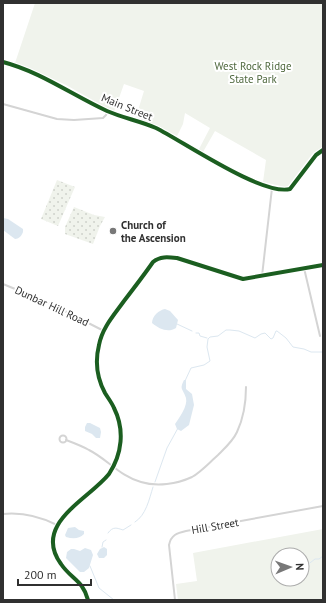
<svg xmlns="http://www.w3.org/2000/svg" width="326" height="603" viewBox="0 0 326 603" font-family="'PT Sans',sans-serif">
<style>
.grass{fill:url(#grass-dots)}
.green{fill:#f0f3ec;fill-rule:evenodd}
.water{fill:#dce7f0}
.lines{fill:none;stroke-linecap:round;stroke-linejoin:round}
.stream{stroke:#dce7f0;stroke-width:1}
.minor{stroke:#d4d4d4;stroke-width:2}
.cycleway-casing{stroke:#fff;stroke-width:6}
.cycleway{stroke:#1b5e20;stroke-width:4}
.poi-dot{fill:#787878;stroke:#fff;stroke-width:1.5}
.labels{text-anchor:middle;stroke-width:4;stroke-linejoin:round;paint-order:stroke}
.park-label{font-size:11px;fill:#516a40;stroke:#fff}
.street-label{font-size:11px;fill:#303030;stroke:#fff}
.poi-label{font-size:11px;font-weight:bold;fill:#303030;stroke:#fff;text-anchor:start}
</style>
<defs>
<pattern id="grass-dots" width="8" height="8" patternUnits="userSpaceOnUse"><rect width="8" height="8" fill="#f0f3ec"/><path d="M2 2h.1M6 6h.1" fill="none" stroke="#ced1cb" stroke-width="1.8" stroke-linecap="round"/></pattern>
</defs>
<rect width="100%" height="100%" fill="#fff"/>
<g class="grass">
<path d="M57,180l18,7 -17,39 -17,-7z"/>
<path d="M74,207l20,8 11,2 -5,9 -7,18 -28,-10v-7z"/>
</g>
<g class="green">
<path d="M35,3h288v144l-10,6 -25,33 -3,1 -22,-5 3,-22 -51,-29 -12,21 -4,-3 11,-21 -25,-15 -2,11 -6,12 -41,-19 8,-26 -20,-7 -10,28 -48,-27 -34,-16 -17,-6z"/>
<path d="M323,529v71h-145l-2,-16 21,-3 -4,-28zM278,555h24v24h-24z"/>
</g>
<g class="water">
<path d="M3,218l5,1 15,10c1,5 -4,10 -8,10l-12,-9z"/>
<path d="M165,309l5,2 8,9 -2,8c-8,5 -17,1 -24,-5 0,-7 7,-13 13,-14z"/>
<path d="M184,380h2v9l6,5 2,11 -5,20 -8,6 -4,-2 -2,-5c4,-6 13,-18 11,-26 -3,-10 -7,-8 -2,-18z"/>
<path d="M87,423h3l10,5 1,4 -1,6h-4l-4,-4 -7,-3v-4z"/>
<path d="M75,527l4,3 5,1v3c-5,5 -11,5 -18,3l-1,-2 3,-7z"/>
<path d="M104,547l3,2v6l-3,3h-5l-2,-4 3,-5z"/>
<path d="M71,549h3l6,2 5,-3 6,2 2,5 -4,13 -5,4h-4l-14,-14 1,-6z"/>
</g>
<g class="lines">
<g class="stream">
<path d="M177,324l15,7"/>
<path d="M196,333h3l1,3 7,2"/>
<path d="M185,381l6,-13 13,-3 6,-4 -3,-14 1,-8 2,-2 8,-1 8,-6h4l9,1 16,7 6,-4 4,-1 6,6 2,-1 3,-7h1l9,7 7,9 11,2 7,3h12"/>
<path d="M155,482l12,-34 11,-20"/>
<path d="M135,522c11,-7 14,-22 18,-35"/>
<path d="M108,533c5,-7 9,-5 15,-3l8,-5"/>
<path d="M102,547l1,-5 3,-2"/>
<path d="M90,566l9,22 15,12"/>
<path d="M302,569l13,-10h4l4,-3"/>
<path d="M283,581l1,-2"/>
</g>
<g class="minor">
<path d="M3,62c38,10 69,33 104,49 16,7 33,10 49,17 28,14 106,68 134,61l26,-34 7,-5"/>
<path d="M3,104l54,15 17,1 29,-2 3,-3 2,-4"/>
<path d="M304,268l16,68"/>
<path d="M262,276l10,-88"/>
<path d="M3,284l46,19 55,28"/>
<circle cx="63" cy="439" r="3.5"/>
<path d="M66,440c8,3 16,6 23,10 18,9 32,27 52,32 16,5 36,2 51,-5 9,-5 18,-15 26,-22 7,-7 15,-14 19,-23 7,-15 9,-29 9,-45"/>
<path d="M3,514c20,-2 36,2 54,11"/>
<path d="M88,600c-5,-20 -17,-21 -27,-36 -29,-40 27,-64 48,-90 13,-20 16,-44 5,-66 -2,-5 -6,-10 -9,-15 -8,-15 -10,-32 -6,-48 3,-17 15,-30 25,-44 10,-13 20,-26 29,-39 7,-6 15,-5 24,-4l66,21 80,-14"/>
<path d="M175,600l-6,-55c2,-10 8,-12 17,-14l137,-25"/>
</g>
<defs>
<g id="cycleway">
<path d="M3,62c38,10 69,33 104,49 16,7 33,10 49,17 28,14 106,68 134,61l26,-34 7,-5"/>
<path d="M88,600c-5,-20 -17,-21 -27,-36 -29,-40 27,-64 48,-90 13,-20 16,-44 5,-66 -2,-5 -6,-10 -9,-15 -8,-15 -10,-32 -6,-48 3,-17 15,-30 25,-44 10,-13 20,-26 29,-39 7,-6 15,-5 24,-4l66,21 80,-14"/>
</g>
</defs>
<use href="#cycleway" class="cycleway-casing"/>
<use href="#cycleway" class="cycleway"/>
</g>
<circle class="poi-dot" cx="113" cy="231" r="4"/>
<g class="labels">
<g class="park-label">
<text x="253" y="70">West Rock Ridge<tspan x="253" dy="13">State Park</tspan></text>
</g>
<g class="street-label">
<text transform="translate(127 107) rotate(22)" y="4">Main Street</text>
<text transform="translate(52 306) rotate(25)" y="4">Dunbar Hill Road</text>
<text transform="translate(215 526) rotate(-10)" y="4">Hill Street</text>
</g>
<g class="poi-label">
<text x="121" y="229">Church of<tspan x="121" dy="13">the Ascension</tspan></text>
</g>
</g>
<rect width="326" height="603" fill="none" stroke="#303030" stroke-width="8"/>
<g transform="translate(290 567) rotate(88)"><circle r="19" fill="#ffffff" stroke="#acacac"/>
<path d="M0-3L7 15L0 10L-7 15Z" fill="#787878"/>
<text y="-6" font-size="11" font-weight="bold" text-anchor="middle" fill="#303030">N</text>
</g>
<path d="M18 579v6h73v-6" fill="none" stroke="#303030" stroke-width="2"/>
<text x="24" y="579" font-size="12" fill="#303030" stroke="#ffffff" stroke-width="3" paint-order="stroke">200 m</text>
</svg>
